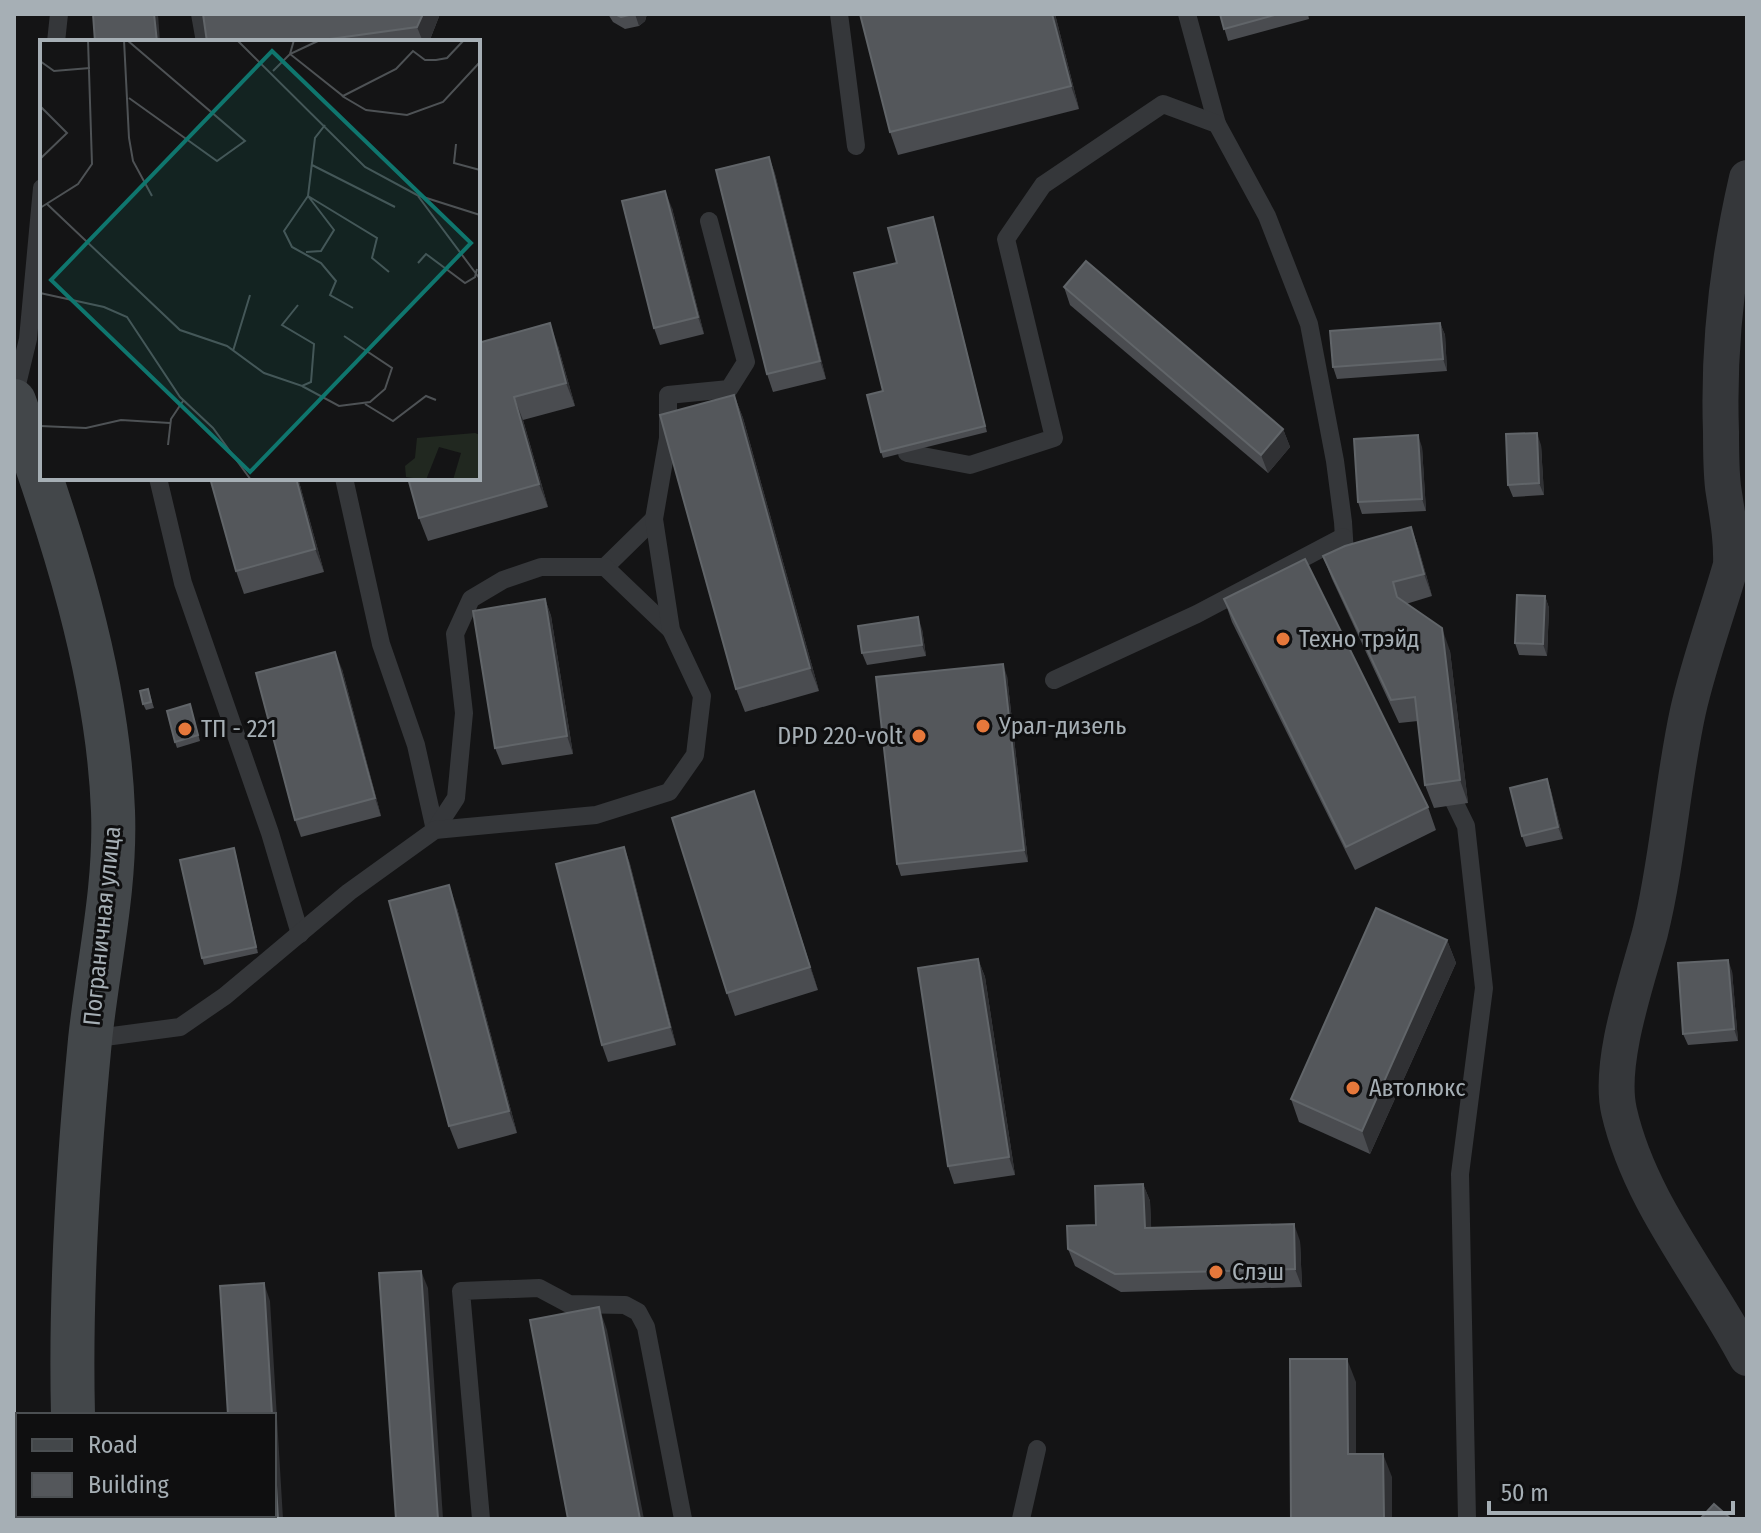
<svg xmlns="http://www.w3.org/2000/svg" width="1761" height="1533" viewBox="0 0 1761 1533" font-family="'Fira Sans Condensed',sans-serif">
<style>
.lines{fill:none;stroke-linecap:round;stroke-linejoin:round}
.lane{stroke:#35373a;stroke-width:18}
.street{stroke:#35373a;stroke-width:36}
.secondary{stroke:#43474a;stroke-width:44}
.wall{fill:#4a4c50}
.shaded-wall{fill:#303134}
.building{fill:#54575b;stroke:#616569;stroke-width:2}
.poi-dot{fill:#e6783b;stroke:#0f0f10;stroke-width:3}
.labels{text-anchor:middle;stroke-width:6;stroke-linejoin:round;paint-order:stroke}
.poi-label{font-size:24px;fill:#a6afb5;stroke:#0f0f10;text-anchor:start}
.street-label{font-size:24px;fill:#a6afb5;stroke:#0f0f10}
.inset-road{fill:none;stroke:#4e5255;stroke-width:2}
.view{fill:#0f766e;fill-opacity:0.15;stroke:#0f766e;stroke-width:4}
.inset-edge{fill:none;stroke:#a6afb5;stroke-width:4}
</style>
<rect width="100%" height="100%" fill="#141415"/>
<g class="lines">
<g class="lane">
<path d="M200,14l5,28"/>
<path d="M839,14l17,132"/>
<path d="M1187,14l30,110"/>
<path d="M56,42l3,-28"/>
<path d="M14,397l14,-58 14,-151"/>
<path d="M907,453l63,12 84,-27 -48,-199 37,-54 120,-81 54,20 50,92 42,108 26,137 8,61 3,48"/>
<path d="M158,478l25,105 87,250 30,101"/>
<path d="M344,478l37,166 35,101 19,85"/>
<path d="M605,567l49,-48"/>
<path d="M1054,680l143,-66 146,-77"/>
<path d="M1446,785l20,41 18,162 -24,186 7,345"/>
<path d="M435,830l21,-32 8,-85 -9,-79 16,-35 32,-19 38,-13h64l66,63"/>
<path d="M90,1039l90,-12 45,-31 124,-104 86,-62 161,-15 73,-23 26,-37 7,-59 -31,-66 -17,-111 14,-81v-43l61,-6 17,-27 -37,-141"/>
<path d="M14,1451h4"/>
<path d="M481,1519l-20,-228 78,-3 30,16 56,1 13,7 8,15 37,192"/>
<path d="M1021,1519l16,-70"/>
</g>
<path class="street" d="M1747,178c-19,82 -29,169 -26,254 0,18 0,37 2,55 4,27 9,51 8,78 -14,49 -32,97 -43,146 -16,73 -20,149 -38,222 -13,48 -42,129 -31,178 21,92 85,165 128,247"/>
<g class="secondary">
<path d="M14,401c47,129 94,273 99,410 3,77 -15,153 -23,229 -12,124 -20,251 -17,375"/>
<path d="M77,1515l1,4"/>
</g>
</g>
<g class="wall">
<path d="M203,14h237l-11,28h-222z"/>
<path d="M608,14h39l-2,7 -6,5 -14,3 -12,-7z"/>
<path d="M1055,14l24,95 -181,46 -8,-23z"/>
<path d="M1220,14h88l1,5 -81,22z"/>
<path d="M769,157l6,17 51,205 -53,13 -6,-18z"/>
<path d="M672,208l32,126 -44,11 -6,-17z"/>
<path d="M935,223l52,209 -104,26 -2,-6 16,-189z"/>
<path d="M1064,287l219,142 7,18 -22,26 -198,-168z"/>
<path d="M1440,323l5,12 2,36 -110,8 -4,-12z"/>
<path d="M478,343l80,3 17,60 -52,14 25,87 -120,34 -9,-23z"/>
<path d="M734,395l9,23 76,273 -74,21 -9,-23z"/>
<path d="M1541,445l3,50 -31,2 -5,-12z"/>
<path d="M1422,447l4,64 -64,3 -4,-12z"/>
<path d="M298,478l26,94 -80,22 -8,-23z"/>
<path d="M1411,527l8,23 13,46 -26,8 44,47 18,152 -34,5 -9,-23 -7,-64 -19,2 -67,-144 -9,-23z"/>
<path d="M1545,596l4,12 -2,48 -28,-1 -4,-12z"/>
<path d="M545,599l6,17 22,138 -71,11 -7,-17z"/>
<path d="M1224,599l204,208 8,23 -81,40 -123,-248z"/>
<path d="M922,629l4,27 -59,9 -5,-12z"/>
<path d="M342,669l39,147 -80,21 -6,-17z"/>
<path d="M1007,676l21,186 -127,14 -4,-12z"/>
<path d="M150,695l4,13 -8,2 -3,-6z"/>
<path d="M192,711l8,30 -23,7 -2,-6z"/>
<path d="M1547,779l4,12 12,48 -37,8 -4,-11z"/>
<path d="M754,791l64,199 -83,26 -8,-23z"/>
<path d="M624,847l6,17 46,181 -68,17 -6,-17z"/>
<path d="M234,848l24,105 -54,12 -2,-7z"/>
<path d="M457,908l60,225 -59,16 -9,-23z"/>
<path d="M1447,940l9,23 -86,191 -71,-32 -8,-23z"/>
<path d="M978,959l7,18 30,198 -61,9 -6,-18z"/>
<path d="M1732,971l6,70 -50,4 -5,-11z"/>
<path d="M1143,1184l7,17 1,27 149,13 2,46 -181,5 -46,-26 -7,-17z"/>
</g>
<g class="shaded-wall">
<path d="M154,14h4l2,28h-3z"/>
<path d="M423,14h17l-11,28h-6l-6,-15z"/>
<path d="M635,14h12l-2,7 -6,5z"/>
<path d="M1052,14h3l24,95 -8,-23z"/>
<path d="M769,157l6,17 51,205 -6,-18z"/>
<path d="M665,191l7,17 32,126 -6,-17z"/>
<path d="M550,323l8,23 17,60 -9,-23z"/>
<path d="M1440,323l5,12 2,36 -4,-12z"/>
<path d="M734,395l9,23 76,273 -9,-23z"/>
<path d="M514,397l9,23 25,87 -9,-23z"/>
<path d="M1283,429l7,18 -22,26 -7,-18z"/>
<path d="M1537,433l4,12 3,50 -5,-12z"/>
<path d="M1418,435l4,12 4,64 -4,-12z"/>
<path d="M296,478h2l26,94 -9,-23z"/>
<path d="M1411,527l8,23 13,46 -8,-22z"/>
<path d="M1545,596l4,12 -2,48 -4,-12z"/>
<path d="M545,599l6,17 22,138 -6,-18z"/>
<path d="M918,617l4,12 4,27 -4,-11z"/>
<path d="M1442,628l8,23 18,152 -8,-23z"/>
<path d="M335,652l7,17 39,147 -6,-18z"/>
<path d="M1003,664l4,12 21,186 -4,-12z"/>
<path d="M1547,779l4,12 12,48 -5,-12z"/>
<path d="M754,791l8,23 56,176 -8,-23z"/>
<path d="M624,847l6,17 46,181 -6,-18z"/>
<path d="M234,848l2,6 22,99 -2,-6z"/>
<path d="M449,885l8,23 60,225 -8,-22z"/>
<path d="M1447,940l9,23 -86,191 -8,-23z"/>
<path d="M978,959l7,18 30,198 -6,-18z"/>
<path d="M1728,960l4,11 6,70 -4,-12z"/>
<path d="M1143,1184l7,17 2,44 -7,-17z"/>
<path d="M1294,1224l6,17 2,46 -7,-18z"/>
<path d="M421,1271l7,17 15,231h-5z"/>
<path d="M264,1283l6,18 13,218h-5l-4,-68v-36h-2z"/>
<path d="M599,1307l8,23 37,189h-4z"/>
<path d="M1347,1359l9,23v95l-8,-23z"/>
<path d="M1383,1454l9,23v42h-8z"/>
</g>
<g class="building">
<path d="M93,14h61l3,28h-62z"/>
<path d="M203,14h220l-6,13 -109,15h-101z"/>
<path d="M615,14h18l-12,3z"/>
<path d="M860,14h192l19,72 -181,46z"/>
<path d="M1220,14h58l-54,15z"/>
<path d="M769,157l51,204 -53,13 -51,-204z"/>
<path d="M665,191l33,126 -44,11 -32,-127z"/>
<path d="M933,217l52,209 -104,26 -14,-57 16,-4 -29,-118 43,-10 -9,-35z"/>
<path d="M1086,261l197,168 -22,26 -197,-168z"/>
<path d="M550,323l16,60 -52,14 25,87 -120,34 -11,-40h70v-135z"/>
<path d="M1440,323l3,36 -110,8 -3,-36z"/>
<path d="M734,395l76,273 -74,21 -76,-274z"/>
<path d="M1537,433l2,50 -31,2 -2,-51z"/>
<path d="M1418,435l4,64 -64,3 -4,-63z"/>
<path d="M210,478h86l19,71 -79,22z"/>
<path d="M1411,527l13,47 -31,8 4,15 45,31 18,152 -35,5 -10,-88 -24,3 -68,-144 22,-10z"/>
<path d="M1305,559l123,248 -82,40 -122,-248z"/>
<path d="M1517,595l28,1 -2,48 -28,-1z"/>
<path d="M545,599l22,137 -72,12 -22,-137z"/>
<path d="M918,617l4,28 -60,8 -4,-27z"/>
<path d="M335,652l40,146 -80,22 -39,-147z"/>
<path d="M1003,664l21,186 -127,14 -21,-187z"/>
<path d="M148,689l3,13 -8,2 -3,-13z"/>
<path d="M190,704l8,31 -23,7 -8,-31z"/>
<path d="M1547,779l11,48 -36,9 -12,-48z"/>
<path d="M754,791l56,176 -83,26 -55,-175z"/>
<path d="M624,847l46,180 -68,18 -46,-181z"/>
<path d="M234,848l22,99 -54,11 -22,-98z"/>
<path d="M449,885l60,226 -60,15 -60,-225z"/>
<path d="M1376,908l71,32 -85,191 -71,-32z"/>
<path d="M978,959l31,198 -61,9 -30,-198z"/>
<path d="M1728,960l6,69 -51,5 -5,-71z"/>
<path d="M1143,1184l2,44 149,-4 1,45 -180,5 -47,-25 -1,-23 29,-1 -1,-39z"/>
<path d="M421,1271l17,248h-42l-17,-246z"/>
<path d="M264,1283l8,132h-44l-8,-129z"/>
<path d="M599,1307l41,212h-72l-38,-199z"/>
<path d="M1290,1359h57l1,95h35l1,65h-93z"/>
<path d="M274,1451l4,68h-44v-4h40z"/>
<path d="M1714,1504l17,15h-31z"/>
</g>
<g class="poi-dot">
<circle cx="1283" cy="639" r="8"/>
<circle cx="983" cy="726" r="8"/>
<circle cx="185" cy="729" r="8"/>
<circle cx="919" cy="736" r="8"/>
<circle cx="1353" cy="1088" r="8"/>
<circle cx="1216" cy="1272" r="8"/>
</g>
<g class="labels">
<g class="poi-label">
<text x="1299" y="647">Техно трэйд</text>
<text x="999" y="734">Урал-дизель</text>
<text x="201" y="737">ТП - 221</text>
<text x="903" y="744" text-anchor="end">DPD 220-volt</text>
<text x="1369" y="1096">Автолюкс</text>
<text x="1232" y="1280">Слэш</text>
</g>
<g class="street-label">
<text transform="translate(102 926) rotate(-84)" y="8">Пограничная улица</text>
</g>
</g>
<g transform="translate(40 40)">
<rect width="440" height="440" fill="#141415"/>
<path d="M435,393l5,2v45h-27l8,-27 -22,-6 -13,33 -20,-3 -1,-11 10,-8 2,-20z" fill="#212820"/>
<path class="inset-road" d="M84,0l5,98 4,23 19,35M87,0l118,101 -28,20 -88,-63M197,0l128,127 52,28 63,20M254,0l-4,14 53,42 53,-27 17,-18 12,9h11l11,-2 17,-18M0,21l14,10 36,-3M233,31l17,-17 30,-14M302,56l24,14 41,5 36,-13 37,-40M0,66l27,27 -27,26M285,85l-10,13 -7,58 -24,35 8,16 29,16 15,18 -6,14 23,13M416,104l-2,19 26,7M272,125l83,42M268,156l69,42 -5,20 17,14M378,156l62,83M7,164l133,126 47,16 37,27 38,13 9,-4 3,-38 -32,-19 16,-20M0,168l38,-24 14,-20 -4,-124M266,212l15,-1 13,-21 -26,-34M378,223l8,-9 39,29 10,-6 2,-8M0,253l64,14 23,10 53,80 33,31 38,52M193,311l17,-56M262,346l37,20 31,-4 15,-13 7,-21 -48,-32M325,364l28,17 33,-25 10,4M0,386l46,2 35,-8 49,3M128,405l3,-26 12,-18"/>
<path class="view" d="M232,11l199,192 -221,229 -199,-192z"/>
<rect width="440" height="440" class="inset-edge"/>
</g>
<rect width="1761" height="1533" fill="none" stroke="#a6afb5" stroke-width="32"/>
<rect x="16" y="1413" width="260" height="104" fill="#0f0f10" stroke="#4b4f52" stroke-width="2"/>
<rect x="32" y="1439" width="40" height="12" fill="#43474a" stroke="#4b4f52" stroke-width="2"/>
<text x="88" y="1453" font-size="24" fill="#a6afb5">Road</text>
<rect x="32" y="1473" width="40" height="24" fill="#54575b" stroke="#4b4f52" stroke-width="2"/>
<text x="88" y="1493" font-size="24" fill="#a6afb5">Building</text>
<path d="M1489 1501v12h244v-12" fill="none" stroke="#a6afb5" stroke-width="4"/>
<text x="1501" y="1501" font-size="24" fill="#a6afb5" stroke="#0f0f10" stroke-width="6" paint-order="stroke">50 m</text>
</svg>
